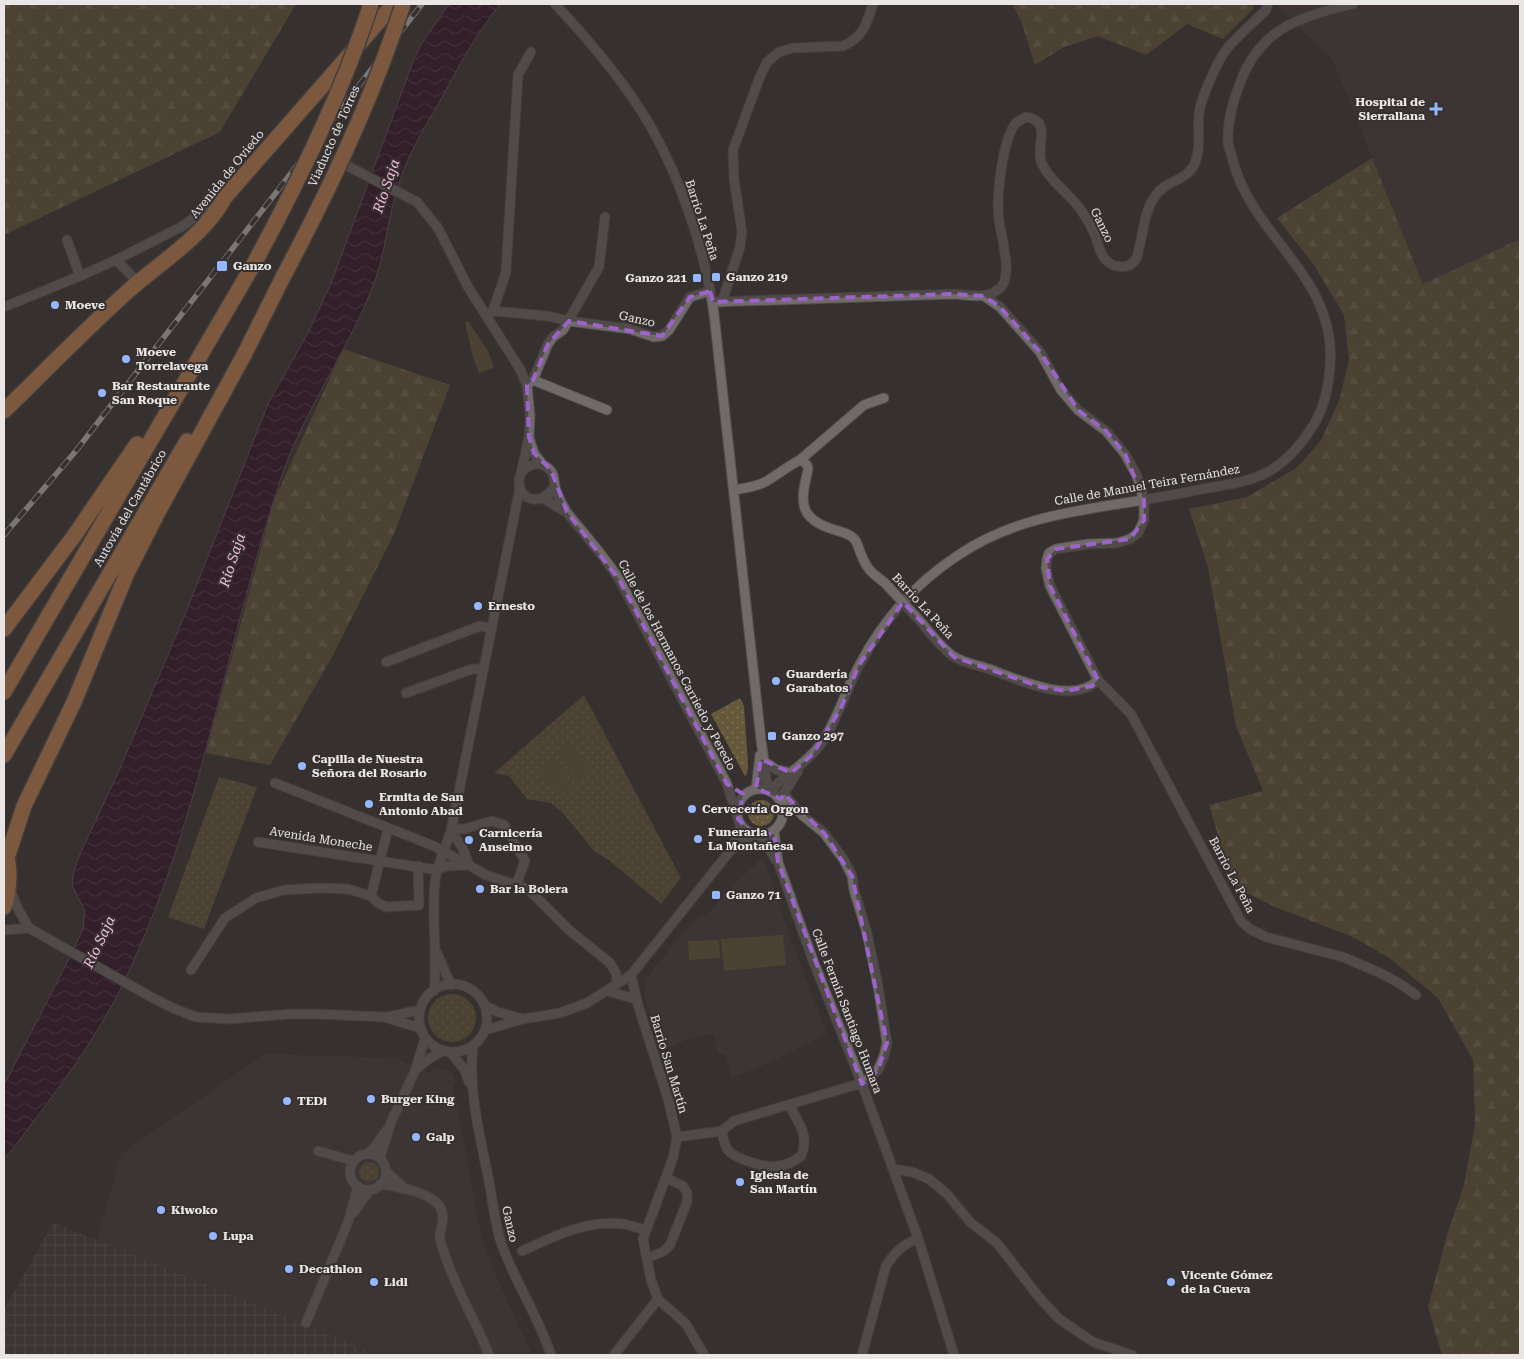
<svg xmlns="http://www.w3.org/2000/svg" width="1524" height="1359" viewBox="0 0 1524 1359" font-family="'Roboto Serif',serif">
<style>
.built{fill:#453a38}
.industrial{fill:url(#industrial-grid)}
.grass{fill:url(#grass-dots)}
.forest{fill:url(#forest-firs)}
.pitch{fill:#66583b}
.water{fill:url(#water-waves);stroke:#684b5f}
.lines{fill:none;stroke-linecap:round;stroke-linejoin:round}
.street-casing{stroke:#524e4d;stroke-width:11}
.highway-casing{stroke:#524e4d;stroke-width:18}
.street{stroke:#706b69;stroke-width:9}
.highway{stroke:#d08b50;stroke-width:15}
.rail-casing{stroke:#cdc9c8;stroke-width:5.5}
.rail{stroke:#363130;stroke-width:4;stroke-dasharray:11;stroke-linecap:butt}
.street-bridge-casing{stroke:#524e4d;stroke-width:11;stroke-linecap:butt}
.highway-bridge-casing{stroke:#524e4d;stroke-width:18;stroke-linecap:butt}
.street-bridge{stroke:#706b69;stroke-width:9}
.highway-bridge{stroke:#d08b50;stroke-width:15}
.marked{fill:none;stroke:#9c64ca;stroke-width:4;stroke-dasharray:10 6;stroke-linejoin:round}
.poi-dot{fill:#94b7fd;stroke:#363130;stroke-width:2}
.labels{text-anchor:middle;stroke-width:4;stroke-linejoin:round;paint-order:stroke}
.poi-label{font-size:12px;font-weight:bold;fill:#e9e6e5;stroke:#363130;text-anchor:start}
.street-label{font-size:12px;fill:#e9e6e5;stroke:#363130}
.water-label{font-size:14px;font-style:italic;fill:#f9bde1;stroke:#363130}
</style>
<defs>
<pattern id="industrial-grid" width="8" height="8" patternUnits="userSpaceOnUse" patternTransform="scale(1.25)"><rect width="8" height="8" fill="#453a38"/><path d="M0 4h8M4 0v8" fill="none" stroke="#605655"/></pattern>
<pattern id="grass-dots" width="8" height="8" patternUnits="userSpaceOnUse" patternTransform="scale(1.25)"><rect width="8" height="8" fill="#66583b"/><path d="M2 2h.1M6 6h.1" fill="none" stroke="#7c7057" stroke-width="1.8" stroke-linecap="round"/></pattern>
<pattern id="forest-firs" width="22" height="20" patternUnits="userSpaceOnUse" patternTransform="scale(1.25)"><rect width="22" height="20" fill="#66583b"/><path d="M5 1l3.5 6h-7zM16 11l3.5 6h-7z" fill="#7c7057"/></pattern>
<pattern id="water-waves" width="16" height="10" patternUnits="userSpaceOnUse" patternTransform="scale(1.25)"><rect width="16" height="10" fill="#300925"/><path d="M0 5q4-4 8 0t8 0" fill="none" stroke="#4e2d44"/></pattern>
</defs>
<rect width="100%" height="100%" fill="#363130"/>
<g class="built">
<path d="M1275,4h245v235l-97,45 -90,-224z"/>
<path d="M760,860h3l2,3 24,72 38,99 -58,29 -37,14 -7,-23h-7l-4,-20 -24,4 -29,13 -16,-53v-12l2,-8 33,-42 20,-20 7,-1 18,-22z"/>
<path d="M265,1054l131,4 32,15 9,-5 14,3 5,10 -3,3 28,152 13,35 38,84h-153l-282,-115 24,-86z"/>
</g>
<path class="industrial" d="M53,1223l44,17 282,115h-375v-45z"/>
<g class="grass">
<path d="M584,695l97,183 -20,26 -51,-43 -16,-10 -32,-39 -11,-9 -24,-4 -18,-23 -15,-3z"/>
<path d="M740,698l4,8 4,59 -1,9 -2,2 -34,-62z"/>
<path d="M219,777l38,10 -53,142 -36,-12z"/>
<circle cx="761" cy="813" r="13"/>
<circle cx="452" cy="1018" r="24"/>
<circle cx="369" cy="1172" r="10"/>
</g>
<g class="forest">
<path d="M4,4h292l-76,128 -216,103z"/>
<path d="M1012,4h241v5l-30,30 -36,-15 -41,31 -48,-19 -34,11 -29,18 -14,-44z"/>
<path d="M1372,158l51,126 97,-45v1116h-78l-14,-48 19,-72 17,-50 11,-61 -2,-64 -35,-62 -47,-39 -38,-22 -78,-30 -39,-19 -9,-23 -18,-60 54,-14 -27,-65 -28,-159 -19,-58 58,-12 51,-30 23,-27 18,-39 10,-41 -5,-45 -30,-50 -37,-47z"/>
<path d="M343,349l107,36 -56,149 -62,123 -62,108 -64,-12 67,-250z"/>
</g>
<g class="pitch">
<path d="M468,321l20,30 6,16 -15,6 -6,-16 -8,-35z"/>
<path d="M1520,577v77l-26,-23z"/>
<path d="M569,742l22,26 -13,11 -22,-26z"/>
<path d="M551,758l22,26 -13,11 -22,-26z"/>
<path d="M783,935l3,30 -62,6 -3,-32z"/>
<path d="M719,940l1,18 -31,2 -1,-19z"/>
</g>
<path class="water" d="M449,4h51c-24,30 -42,63 -60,97 -16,28 -33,54 -42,86 -11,32 -12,67 -25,99 -25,65 -68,122 -91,189 -55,163 -79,336 -152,494 -31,69 -80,131 -126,191v-75l68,-132 11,-24 2,-18 -13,-26 2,-14 5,-15 39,-83 68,-161 82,-208 41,-73 23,-50 82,-222 8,-16z"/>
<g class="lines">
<defs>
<g id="street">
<path d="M555,4c35,37 70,78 96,123 31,55 54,125 63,187l47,426 7,50"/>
<path d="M336,160l81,42 21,26 30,59 52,82 7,16 3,31 -1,21 -8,36"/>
<path d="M67,240l13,36"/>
<path d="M116,260l14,14 7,9"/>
<path d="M984,296l16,11 40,45 21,38 17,20 28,21 19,23 12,22 7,24v20l-6,13 -8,6 -13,4 -29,1 -32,5 -7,4 -2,6 -1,9 4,18 48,94 33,34 110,207 9,8 16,8 77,20 37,16 19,10 17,12"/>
<path d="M713,302l241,-8c15,1 35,6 47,-7 12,-13 0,-50 -2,-67 -3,-22 3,-80 17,-97 2,-2 7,-4 10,-6 28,4 8,31 16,47 9,19 30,31 41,49 4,6 8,13 11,20 4,8 5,21 12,27 7,8 24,10 30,-1 2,-2 2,-7 3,-11 5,-18 5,-37 17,-53 9,-14 30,-14 38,-30 8,-17 3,-34 5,-52 2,-15 18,-51 27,-63 11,-14 27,-27 40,-40l2,-6"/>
<path d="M722,302l18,-55 2,-15 -8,-53 -1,-29 26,-71 8,-17 12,-10 14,-4 50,-2c20,-8 24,-23 30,-42"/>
<path d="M4,307l76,-31 36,-16 67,-34 27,-21 12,-7"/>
<path d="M493,311l13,-39 12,-197 13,-23"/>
<path d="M488,314l5,-3 54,5 22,5 61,8 24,8 8,-1 7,-6 21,-33 20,-6"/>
<path d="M533,380l74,30"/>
<path d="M527,385l6,-5 15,-36 5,-7 10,-7 36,-63 6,-50"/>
<path d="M529,438l5,15 9,12"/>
<path d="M800,460l64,-55 20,-7"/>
<path d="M554,487c-10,18 -34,16 -35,-5 0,-15 19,-24 30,-13 7,6 4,14 7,21 2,7 6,14 10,21 5,7 11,14 17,21 13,16 26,31 37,49l107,203 5,16 6,6"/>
<path d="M734,490c10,-2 22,-3 31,-8 12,-7 23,-16 35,-22 5,3 8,4 8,10 -8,32 -10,49 27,60 7,2 16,4 20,10 3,4 4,10 6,14 6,16 11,19 24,29"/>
<path d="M544,499l22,13"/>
<path d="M919,620c10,11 21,27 34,36 10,7 25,9 36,13 28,10 84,37 109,11"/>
<path d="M386,662l94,-36 11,2"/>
<path d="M406,693l66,-24h10"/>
<path d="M765,762l12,8 14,3"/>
<path d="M275,783l159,63 52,29 42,14 41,41 41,33 6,10 1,11"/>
<circle cx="760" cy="812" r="23"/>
<path d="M756,789l4,-34"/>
<path d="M770,791c17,-18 39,-29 53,-50 16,-25 23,-52 37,-77 23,-44 56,-81 97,-108 57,-39 119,-45 186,-56 18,-3 36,-6 54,-10 25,-5 54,-7 76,-21 18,-12 33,-31 44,-50 8,-16 12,-35 13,-53 8,-88 -77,-128 -97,-205 -1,-6 -4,-12 -5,-18 -1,-19 5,-42 12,-60 21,-56 60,-66 113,-79"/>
<path d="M781,798l17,-27"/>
<path d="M451,829h13l28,-8 12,4 21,36 -9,24"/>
<path d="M451,831l11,16 7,18"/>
<path d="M774,831l4,31 36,101 48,121 56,154 36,117"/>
<path d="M760,835l16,25"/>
<path d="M258,842l179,28 10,-4 20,-1"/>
<path d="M733,847l8,-22"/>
<path d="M10,890l8,19 11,19 122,69 24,12 21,8 33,2 61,-5h27l67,3 36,11"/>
<path d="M371,896l17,-67"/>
<path d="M4,930l25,-2"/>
<path d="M437,953l14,32"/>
<path d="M191,970l34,-52 31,-20 28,-8 35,-2 29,1 23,7 7,7 8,4 33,-2 -1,-39"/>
<path d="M631,975l7,30 30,94 9,38 -4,21 -30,81 8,41 7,19 28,25 18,31"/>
<circle cx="453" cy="1018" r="34"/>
<path d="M434,991c4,-36 -3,-73 1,-109 2,-17 10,-34 16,-51l69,-344"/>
<path d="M607,991l29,8"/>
<path d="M484,1005l14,7 25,7"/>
<path d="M387,1017l33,-7"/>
<path d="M485,1030l38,-11 37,-6 27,-10 44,-28 99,-124 23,-17"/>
<path d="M473,1046c-5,45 7,90 16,135 4,22 6,46 14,67 14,37 36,70 48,107"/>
<path d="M450,1052l14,17 5,13"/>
<path d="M415,1070l15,-12 13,-7"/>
<path d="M722,1131c1,6 2,14 6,19 4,5 11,8 17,10 19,8 40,10 56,-4 9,-20 -3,-34 -12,-51"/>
<path d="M677,1137l45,-6 12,-10 121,-36 7,-1 16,-14 6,-14 3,-13 -9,-57 -11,-53 -13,-43 -2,-14 -8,-16 -20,-27 -22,-18 -18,-21"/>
<path d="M318,1151l36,10"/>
<path d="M367,1154l7,-6 12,-17"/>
<circle cx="368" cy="1172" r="18"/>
<path d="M380,1158l11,-36 24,-51 10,-33"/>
<path d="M893,1169l19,3 17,7 18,15 24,29 26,20 41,53 20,22 35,24 39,13"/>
<path d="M386,1171l18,17"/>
<path d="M380,1184c17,3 46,7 58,20 8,10 4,19 2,30 -1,4 1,10 3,15 11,37 32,70 46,106"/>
<path d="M353,1213l17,-23"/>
<path d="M522,1251c31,-14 65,-32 101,-27 7,1 15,4 22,6"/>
<path d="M648,1258l16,-7 6,-6 17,-43v-9l-4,-7 -17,-8"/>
<path d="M306,1323l42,-101 10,-36"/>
<path d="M614,1355l44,-56"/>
<path d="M862,1355l24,-89c10,-16 16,-20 32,-28"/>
</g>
<g id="highway">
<path d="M4,411c41,-40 81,-81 123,-119 33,-30 77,-55 98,-95l169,-193"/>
<path d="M4,629l70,-93 63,-92"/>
<path d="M4,692l252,-432"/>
<path d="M4,755l183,-314"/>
<path d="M7,858l17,-52 50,-104 53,-129 30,-59 87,-159 39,-78"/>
<path d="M4,907c6,-20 7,-38 1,-57"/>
</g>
</defs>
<use href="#street" class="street-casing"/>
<use href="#highway" class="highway-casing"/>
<use href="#street" class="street"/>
<use href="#highway" class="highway"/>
<defs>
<path id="rail" d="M4,535l71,-83 347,-448"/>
</defs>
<use href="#rail" class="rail-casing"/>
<use href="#rail" class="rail"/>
<defs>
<path id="street-bridge" d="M885,583l34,37"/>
<g id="highway-bridge">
<path d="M256,260c44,-82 86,-167 115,-256"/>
<path d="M283,277c47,-88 90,-179 120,-273"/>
</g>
</defs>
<use href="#street-bridge" class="street-bridge-casing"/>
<use href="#highway-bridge" class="highway-bridge-casing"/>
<use href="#street-bridge" class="street-bridge"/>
<use href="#highway-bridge" class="highway-bridge"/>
</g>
<path d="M0 0H1524V1359H0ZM710,291l3,11 241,-8 30,2 16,11 40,45 38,58 28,21 19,23 19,46v20l-14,19 -74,10 -9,10 3,27 48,94 -6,6 -26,5 -25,-4 -87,-30 -51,-55 -44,63 -18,43 -28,46 -22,19 -30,-14 -5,29 25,11 3,-5 40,39 28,43 35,167 -9,27 -16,14 -84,-222 -4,-28h-21l-15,-15 5,-25 -16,-10 -107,-203 -53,-69 -16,-42 -17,-17 -5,-16 -2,-52 6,-5 15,-36 21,-23 93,15 28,-39z" fill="#363130" fill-opacity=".55" fill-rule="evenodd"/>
<path class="marked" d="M710,291l3,11 241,-8 30,2 16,11 40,45 38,58 28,21 19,23 19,46v20l-14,19 -74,10 -9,10 3,27 48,94 -6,6 -26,5 -25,-4 -87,-30 -51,-55 -44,63 -18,43 -28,46 -22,19 -30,-14 -5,29 25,11 3,-5 40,39 28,43 35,167 -9,27 -16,14 -84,-222 -4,-28h-21l-15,-15 5,-25 -16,-10 -107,-203 -53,-69 -16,-42 -17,-17 -5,-16 -2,-52 6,-5 15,-36 21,-23 93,15 28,-39z"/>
<g class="poi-dot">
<path d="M1433.5 101.5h5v5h5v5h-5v5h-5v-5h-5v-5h5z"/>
<rect x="216" y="260" width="12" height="12" rx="2.5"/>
<rect x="711" y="272" width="10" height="10" rx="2.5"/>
<rect x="692" y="273" width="10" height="10" rx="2.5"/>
<circle cx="55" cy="305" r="5"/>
<circle cx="126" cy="359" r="5"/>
<circle cx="102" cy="393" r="5"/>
<circle cx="478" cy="606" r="5"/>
<circle cx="776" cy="681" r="5"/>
<rect x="767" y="731" width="10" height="10" rx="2.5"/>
<circle cx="302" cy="766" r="5"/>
<circle cx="369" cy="804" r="5"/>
<circle cx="692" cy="809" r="5"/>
<circle cx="698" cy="839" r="5"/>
<circle cx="469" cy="840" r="5"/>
<circle cx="480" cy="889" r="5"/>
<rect x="711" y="890" width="10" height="10" rx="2.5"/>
<circle cx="371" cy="1099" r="5"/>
<circle cx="287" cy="1101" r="5"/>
<circle cx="416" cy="1137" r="5"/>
<circle cx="740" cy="1182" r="5"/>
<circle cx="161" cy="1210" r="5"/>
<circle cx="213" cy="1236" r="5"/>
<circle cx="289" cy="1269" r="5"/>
<circle cx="374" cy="1282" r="5"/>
<circle cx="1171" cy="1282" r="5"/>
</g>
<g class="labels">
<g class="poi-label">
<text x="1425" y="106" text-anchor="end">Hospital de<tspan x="1425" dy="14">Sierrallana</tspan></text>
<text x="233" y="270">Ganzo</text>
<text x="726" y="281">Ganzo 219</text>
<text x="687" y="282" text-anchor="end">Ganzo 221</text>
<text x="65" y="309">Moeve</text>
<text x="136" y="356">Moeve<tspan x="136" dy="14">Torrelavega</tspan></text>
<text x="112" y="390">Bar Restaurante<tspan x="112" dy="14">San Roque</tspan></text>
<text x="488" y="610">Ernesto</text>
<text x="786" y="678">Guardería<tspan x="786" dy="14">Garabatos</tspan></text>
<text x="782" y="740">Ganzo 297</text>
<text x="312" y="763">Capilla de Nuestra<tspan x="312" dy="14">Señora del Rosario</tspan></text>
<text x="379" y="801">Ermita de San<tspan x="379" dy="14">Antonio Abad</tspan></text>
<text x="702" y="813">Cervecería Orgon</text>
<text x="708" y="836">Funeraria<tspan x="708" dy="14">La Montañesa</tspan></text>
<text x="479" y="837">Carnicería<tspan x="479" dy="14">Anselmo</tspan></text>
<text x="490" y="893">Bar la Bolera</text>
<text x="726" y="899">Ganzo 71</text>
<text x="381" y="1103">Burger King</text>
<text x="297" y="1105">TEDi</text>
<text x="426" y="1141">Galp</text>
<text x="750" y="1179">Iglesia de<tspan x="750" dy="14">San Martín</tspan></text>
<text x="171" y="1214">Kiwoko</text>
<text x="223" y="1240">Lupa</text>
<text x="299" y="1273">Decathlon</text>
<text x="1181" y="1279">Vicente Gómez<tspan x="1181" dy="14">de la Cueva</tspan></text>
<text x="384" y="1286">Lidl</text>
</g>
<g class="street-label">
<text transform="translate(334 136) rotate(-66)" y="4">Viaducto de Torres</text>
<text transform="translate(227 174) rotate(-51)" y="4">Avenida de Oviedo</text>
<text transform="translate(702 220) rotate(72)" y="4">Barrio La Peña</text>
<text transform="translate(1102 225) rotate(64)" y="4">Ganzo</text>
<text transform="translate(637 319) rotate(12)" y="4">Ganzo</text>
<text transform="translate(1147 485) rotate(-10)" y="4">Calle de Manuel Teira Fernández</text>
<text transform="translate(130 508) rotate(-60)" y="4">Autovía del Cantábrico</text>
<text transform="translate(923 606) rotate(47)" y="4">Barrio La Peña</text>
<text transform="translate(677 665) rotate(62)" y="4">Calle de los Hermanos Carriedo y Peredo</text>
<text transform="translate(321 839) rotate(9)" y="4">Avenida Moneche</text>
<text transform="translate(1232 875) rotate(62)" y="4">Barrio La Peña</text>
<text transform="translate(847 1011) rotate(69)" y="4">Calle Fermín Santiago Humara</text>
<text transform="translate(669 1064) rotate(73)" y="4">Barrio San Martín</text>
<text transform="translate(510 1224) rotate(77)" y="4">Ganzo</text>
</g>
<g class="water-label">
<text transform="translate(386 186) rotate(-71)" y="5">Río Saja</text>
<text transform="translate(232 560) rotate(-72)" y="5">Río Saja</text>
<text transform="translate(99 942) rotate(-65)" y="5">Río Saja</text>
</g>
</g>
<rect width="1524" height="1359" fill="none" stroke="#e9e6e5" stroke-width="10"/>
</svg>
